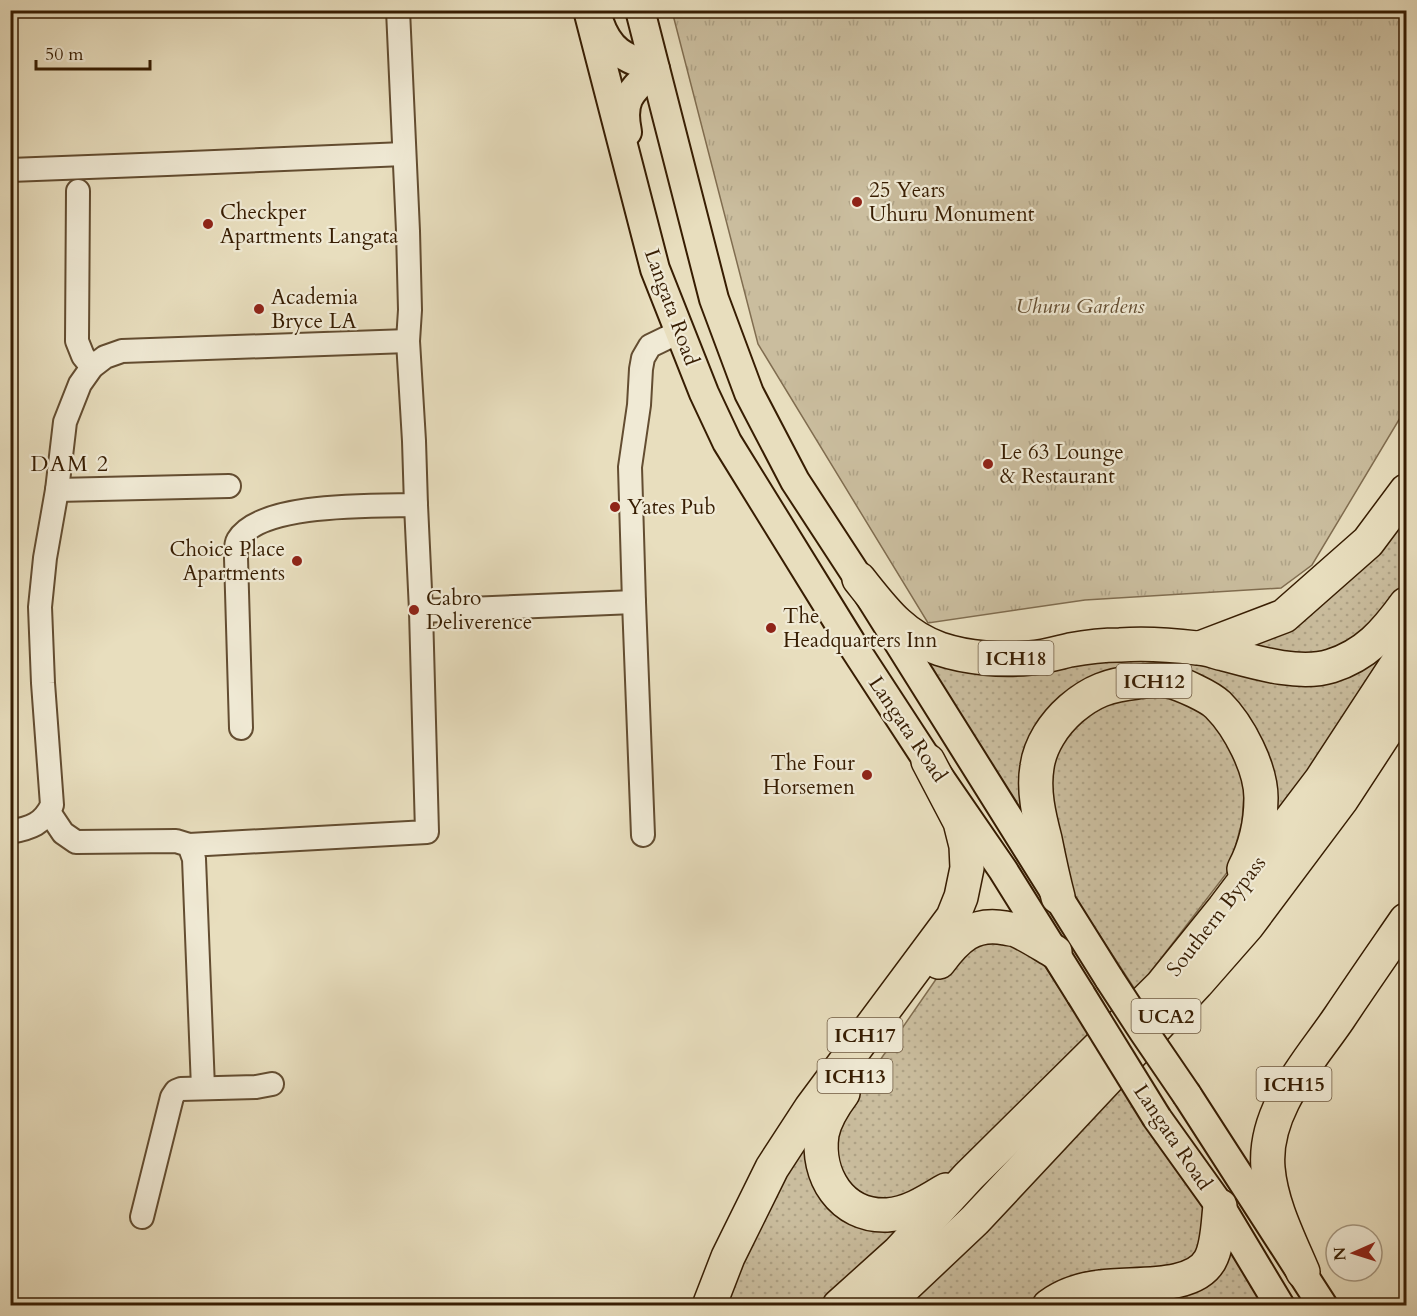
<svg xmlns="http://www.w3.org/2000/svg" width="1417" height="1316" viewBox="0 0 1417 1316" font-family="Cardo,serif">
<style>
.grass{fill:url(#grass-dots);stroke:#806d50;stroke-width:1.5}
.park{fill:url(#park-tufts);stroke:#806d50;stroke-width:1.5}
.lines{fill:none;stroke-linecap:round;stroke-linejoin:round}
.minor-casing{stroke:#634d31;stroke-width:26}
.major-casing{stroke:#371d02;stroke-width:32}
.highway-casing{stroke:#371d02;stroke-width:36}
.minor{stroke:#f0ead5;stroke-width:22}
.major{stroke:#e8debe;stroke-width:28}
.highway{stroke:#e8debe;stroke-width:33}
.major-bridge-casing{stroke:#371d02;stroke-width:32;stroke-linecap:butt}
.major-bridge{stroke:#e8debe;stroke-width:28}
.poi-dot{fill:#8f2418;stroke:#f0ead5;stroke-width:2}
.labels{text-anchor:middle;stroke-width:4.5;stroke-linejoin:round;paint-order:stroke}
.shield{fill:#f0ead5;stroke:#6e5a41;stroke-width:1.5}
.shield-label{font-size:20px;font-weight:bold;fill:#371d02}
.poi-label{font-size:21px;fill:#371d02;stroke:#f0ead5;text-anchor:start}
.park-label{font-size:21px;font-style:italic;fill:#634d31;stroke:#f0ead5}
.street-label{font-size:21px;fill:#371d02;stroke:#f0ead5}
.neighbourhood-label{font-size:22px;letter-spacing:1.5px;fill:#371d02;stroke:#f0ead5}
</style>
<defs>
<pattern id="grass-dots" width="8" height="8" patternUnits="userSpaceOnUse" patternTransform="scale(1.5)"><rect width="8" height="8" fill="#cabd9e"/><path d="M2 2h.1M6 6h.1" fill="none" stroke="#aea286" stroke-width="1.8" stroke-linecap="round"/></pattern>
<pattern id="park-tufts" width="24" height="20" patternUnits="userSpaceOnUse" patternTransform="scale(1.5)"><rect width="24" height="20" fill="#cabd9e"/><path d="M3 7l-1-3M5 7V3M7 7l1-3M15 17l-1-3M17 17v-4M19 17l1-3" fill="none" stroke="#aea286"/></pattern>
</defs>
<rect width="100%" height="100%" fill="#e8debe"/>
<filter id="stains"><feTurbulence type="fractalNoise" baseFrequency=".00333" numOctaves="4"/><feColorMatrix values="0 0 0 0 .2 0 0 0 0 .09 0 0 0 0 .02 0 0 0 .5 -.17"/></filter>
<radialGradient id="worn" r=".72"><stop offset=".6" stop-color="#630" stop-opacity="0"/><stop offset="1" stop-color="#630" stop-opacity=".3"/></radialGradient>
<g class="grass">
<path d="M1406,510v80l-17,24 -61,44 -98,-14z"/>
<path d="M1406,626l-143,217 2,-65 -77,-99 -135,34 -14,142 -120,-207 244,6 109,25z"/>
<path d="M1165,693l25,10 26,19 29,58 -3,42 -13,48 -93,121 -66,-101 -25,-84 7,-56 20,-29 32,-19z"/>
<path d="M1001,940l36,14 55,85 -104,103 -49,41 -41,19 -28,-1 -30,-22 -9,-29 9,-32 101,-146 31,-30z"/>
<path d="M1122,1078l86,125 -6,54 -166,48 -138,1z"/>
<path d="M804,1130l13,45 96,46 -94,84 -101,1z"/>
<path d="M1224,1232l48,73h-70l-39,-7 24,-2 24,-20z"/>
</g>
<path class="park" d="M672,11h734v397l-94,157 -31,23 -196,12 -157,23 -170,-279z"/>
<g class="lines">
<defs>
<g id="minor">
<path d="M10,170l157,-6 237,-10"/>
<path d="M78,191l-1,150 6,15 9,11"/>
<path d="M57,490l172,-4"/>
<path d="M421,611l213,-9"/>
<path d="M241,728l-5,-170c0,-6 -1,-13 2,-18 22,-38 138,-34 178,-35"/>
<path d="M49,812l14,21 13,9 100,-1 13,4 5,14 9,229"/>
<path d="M10,832c21,-4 33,-8 42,-27l-9,-122 -3,-76 5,-49 12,-68 8,-68 15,-38 12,-17 13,-10 17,-6 286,-10"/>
<path d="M643,835l-9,-233 -4,-135 9,-62 2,-36 2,-11 7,-12 29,-14"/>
<path d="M189,845l238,-13 -6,-221 -5,-106 -2,-64 -6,-100 2,-31 -2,-79 -10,-221"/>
<path d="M142,1217l30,-120 4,-6 5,-2 75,-2 16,-3"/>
</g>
<g id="major">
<path d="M588,10l67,259 49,124 23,49 128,207 73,112 75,109 78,125"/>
<path d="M640,10l74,289 35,94 46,88 64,98 251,401"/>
<path d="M599,22c11,32 28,36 56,47 -23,22 -35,28 -28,63"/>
<path d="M1187,1095l136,211"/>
<path d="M1157,1118l63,88 60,100"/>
</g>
<g id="highway">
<path d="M859,579c24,30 43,57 81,70 27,9 62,12 90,9 14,-1 27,-5 40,-8 16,-3 34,-5 50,-5 25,-2 52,0 77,3 9,0 18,4 27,6 30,8 75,22 107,12 35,-11 54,-33 75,-62"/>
<path d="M1200,648l84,-32 84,-74 38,-51"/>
<path d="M1058,897c-5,-19 -9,-38 -13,-58 -6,-23 -12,-48 -8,-72 3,-22 17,-43 34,-58 21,-18 38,-24 66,-27 10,-1 22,-3 32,-1 11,2 41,16 49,24 21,21 43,63 43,93 0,24 -6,50 -17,71"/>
<path d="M939,962c18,-24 34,-40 66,-34 4,1 9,1 13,3 13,6 25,14 37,21"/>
<path d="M843,1093c-9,12 -18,26 -21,41 -6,41 19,83 65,81 21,-1 41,-14 59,-25"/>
<path d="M1303,1272c-14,-33 -32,-68 -35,-104 -5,-58 41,-106 71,-150 22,-33 45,-66 67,-98"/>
<path d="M709,1306l19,-49 44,-89 39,-60 142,-191 8,-20 6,-29 -1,-22 -6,-24 -32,-61"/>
<path d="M839,1306l60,-54 70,-76 192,-190 63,-78 97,-128 85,-130"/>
<path d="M884,1306l91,-86 222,-237 50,-57 95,-127 64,-98"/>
<path d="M1049,1306c15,-11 33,-17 52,-19 30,-5 92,4 109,-27 8,-14 8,-38 10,-54"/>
</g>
</defs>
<use href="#minor" class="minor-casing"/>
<use href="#major" class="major-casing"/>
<use href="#highway" class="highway-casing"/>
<use href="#minor" class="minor"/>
<use href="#major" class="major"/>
<use href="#highway" class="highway"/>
<defs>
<g id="major-bridge">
<path d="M1110,980l34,52 43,63"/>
<path d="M1081,995l76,123"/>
</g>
</defs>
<use href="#major-bridge" class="major-bridge-casing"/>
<use href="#major-bridge" class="major-bridge"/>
</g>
<g class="poi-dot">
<circle cx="857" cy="202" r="6"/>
<circle cx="208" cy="224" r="6"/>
<circle cx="259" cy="309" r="6"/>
<circle cx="988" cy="464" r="6"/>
<circle cx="615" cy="507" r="6"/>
<circle cx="297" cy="561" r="6"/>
<circle cx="414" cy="610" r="6"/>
<circle cx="771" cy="628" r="6"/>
<circle cx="867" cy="775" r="6"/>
</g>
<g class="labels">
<g class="shield">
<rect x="978.5" y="641" width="75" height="34" rx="4.5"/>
<rect x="1116.5" y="664" width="75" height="34" rx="4.5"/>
<rect x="1131.5" y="999" width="69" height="34" rx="4.5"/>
<rect x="827.5" y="1018" width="75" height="34" rx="4.5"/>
<rect x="817.5" y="1059" width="75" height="34" rx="4.5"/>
<rect x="1256.5" y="1067" width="75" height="34" rx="4.5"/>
</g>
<g class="shield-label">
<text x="1016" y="665">ICH18</text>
<text x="1154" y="688">ICH12</text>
<text x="1166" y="1023">UCA2</text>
<text x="865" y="1042">ICH17</text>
<text x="855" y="1083">ICH13</text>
<text x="1294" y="1091">ICH15</text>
</g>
<g class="poi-label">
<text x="869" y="197">25 Years<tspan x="869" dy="24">Uhuru Monument</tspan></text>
<text x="220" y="219">Checkper<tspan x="220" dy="24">Apartments Langata</tspan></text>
<text x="271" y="304">Academia<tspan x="271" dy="24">Bryce LA</tspan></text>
<text x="1000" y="459">Le 63 Lounge<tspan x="1000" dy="24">&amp; Restaurant</tspan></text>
<text x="627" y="514">Yates Pub</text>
<text x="285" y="556" text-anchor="end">Choice Place<tspan x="285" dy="24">Apartments</tspan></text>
<text x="426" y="605">Cabro<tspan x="426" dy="24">Deliverence</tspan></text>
<text x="783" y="623">The<tspan x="783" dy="24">Headquarters Inn</tspan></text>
<text x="855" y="770" text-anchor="end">The Four<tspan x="855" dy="24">Horsemen</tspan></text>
</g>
<g class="park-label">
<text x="1080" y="313">Uhuru Gardens</text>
</g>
<g class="street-label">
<text transform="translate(672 307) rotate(70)" y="7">Langata Road</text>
<text transform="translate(908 729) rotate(56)" y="7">Langata Road</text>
<text transform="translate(1216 916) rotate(-52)" y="7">Southern Bypass</text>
<text transform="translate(1173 1137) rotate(56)" y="7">Langata Road</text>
</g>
<g class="neighbourhood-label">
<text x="70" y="471">DAM 2</text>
</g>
</g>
<rect width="1417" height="1316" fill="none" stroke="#e8debe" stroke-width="36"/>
<rect x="12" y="12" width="1393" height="1292" fill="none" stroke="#371d02" stroke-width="3"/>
<rect x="18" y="18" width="1381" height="1280" fill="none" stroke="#371d02" stroke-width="1.5"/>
<g transform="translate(1354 1253) rotate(267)"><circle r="28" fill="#f0ead5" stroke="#a69881" stroke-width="1.5"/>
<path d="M0-4.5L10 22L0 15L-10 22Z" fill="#8f2418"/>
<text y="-9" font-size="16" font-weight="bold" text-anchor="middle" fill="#371d02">N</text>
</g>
<path d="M36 60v9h114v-9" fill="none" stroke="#371d02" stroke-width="3"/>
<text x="45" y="60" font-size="18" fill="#371d02" stroke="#f0ead5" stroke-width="4.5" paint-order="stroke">50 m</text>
<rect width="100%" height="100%" filter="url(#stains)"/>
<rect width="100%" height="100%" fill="url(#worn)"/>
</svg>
